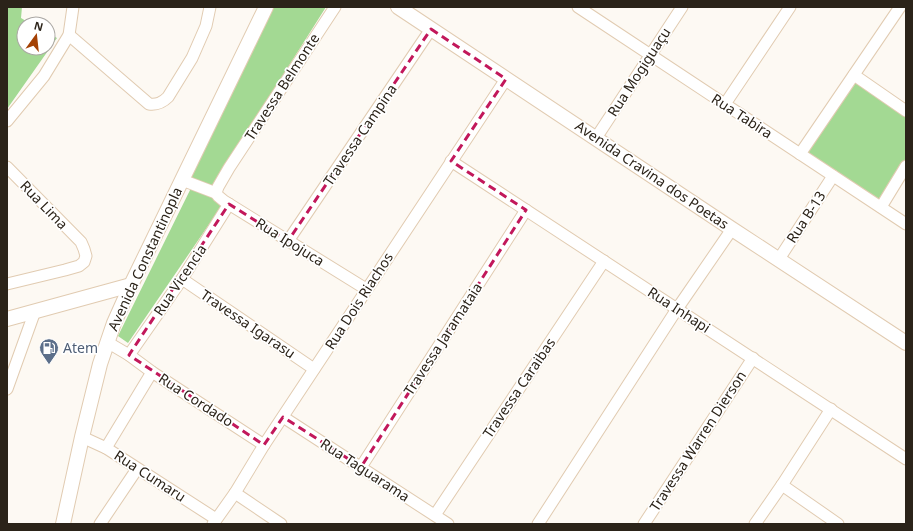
<svg xmlns="http://www.w3.org/2000/svg" width="913" height="531" viewBox="0 0 913 531" font-family="'Noto Sans',sans-serif">
<style>
.green{fill:#a3d993}
.lines{fill:none;stroke-linecap:round;stroke-linejoin:round}
.minor-casing{stroke:#e1cbb1;stroke-width:13}
.tertiary-casing{stroke:#e1cbb1;stroke-width:16}
.minor{stroke:#fff;stroke-width:11}
.tertiary{stroke:#fff;stroke-width:14}
.marked{fill:none;stroke:#c2185b;stroke-width:3;stroke-dasharray:8 5;stroke-linejoin:round}
.labels{text-anchor:middle;stroke-width:3.5;stroke-linejoin:round;paint-order:stroke}
.street-label{font-size:14px;fill:#2b2319;stroke:#fff}
.service-label{font-size:14px;fill:#4e5e75;stroke:#fff;text-anchor:start}
</style>
<rect width="100%" height="100%" fill="#fdf9f3"/>
<g class="green">
<path d="M7,7h15l-1,11 10,6h-7v24h24v-15l9,5 -50,71z"/>
<path d="M272,7h54l-115,182 16,9 -99,145 -10,-7 76,-154 -5,-4z"/>
<path d="M854,75l52,36v55l-25,41 -81,-53z"/>
</g>
<g class="lines">
<defs>
<g id="minor">
<path d="M335,7l-106,161 -11,19 -2,6 2,3 6,5 142,88"/>
<path d="M578,7l328,217"/>
<path d="M69,35l80,69c8,1 13,-1 19,-7l24,-39 14,-32 4,-19"/>
<path d="M854,75l52,36"/>
<path d="M725,104l65,-97"/>
<path d="M7,121l37,-45 25,-41 4,-28"/>
<path d="M596,138l86,-131"/>
<path d="M800,154l100,-147"/>
<path d="M451,161l455,298"/>
<path d="M7,167l74,75 3,7 2,7 -2,6 -5,4 -14,4 -58,14"/>
<path d="M182,180l34,13"/>
<path d="M881,207l25,-41"/>
<path d="M288,241l143,-212"/>
<path d="M779,259l54,-83"/>
<path d="M182,279l132,90"/>
<path d="M107,342l22,13 23,17 112,73"/>
<path d="M129,355l53,-76 47,-75"/>
<path d="M7,389l28,-78"/>
<path d="M283,417l165,107"/>
<path d="M82,437l24,11 110,71"/>
<path d="M106,448l46,-76"/>
<path d="M361,467l165,-257"/>
<path d="M782,485l56,39"/>
<path d="M235,493l46,31"/>
<path d="M435,515l169,-254"/>
<path d="M100,524l37,-55"/>
<path d="M213,524l22,-31 29,-48 242,-366"/>
<path d="M538,524l139,-215 55,-80"/>
<path d="M644,524l109,-166"/>
<path d="M755,524l27,-39 49,-76"/>
</g>
<g id="tertiary">
<path d="M398,7l334,222 174,114"/>
<path d="M7,319l124,-34"/>
<path d="M63,524l19,-87 18,-73 14,-41 17,-38 135,-278"/>
</g>
</defs>
<use href="#minor" class="minor-casing"/>
<use href="#tertiary" class="tertiary-casing"/>
<use href="#minor" class="minor"/>
<use href="#tertiary" class="tertiary"/>
</g>
<path class="marked" d="M431,29l75,50 -55,82 75,49 -165,257 -78,-50 -19,28 -135,-90 100,-151 59,37z"/>
<defs>
<symbol id="fuel-pin" viewBox="-11 -11 22 30"><path d="M0 17L-7.5 6A9.5 9.5 0 1 1 7.5 6Z" fill="#5c6f8a" stroke="#fff"/><path d="M-5.5-6h7V0h2V4h1.3V-2.5L3-4.5l.8-.8L6-3V5H2.5V1h-1V6h-7ZM-4.2-4.7v3.2H.2V-4.7Z" fill="#fff"/></symbol>
</defs>
<g fill-rule="evenodd">
<use href="#fuel-pin" x="38" y="337" width="22" height="30"/>
</g>
<g class="labels">
<g class="street-label">
<text transform="translate(639 72) rotate(-57)" y="5">Rua Mogiguaçu</text>
<text transform="translate(282 87) rotate(-57)" y="5">Travessa Belmonte</text>
<text transform="translate(742 116) rotate(33)" y="5">Rua Tabira</text>
<text transform="translate(360 135) rotate(-56)" y="5">Travessa Campina</text>
<text transform="translate(652 175) rotate(34)" y="5">Avenida Cravina dos Poetas</text>
<text transform="translate(44 205) rotate(46)" y="5">Rua Lima</text>
<text transform="translate(806 217) rotate(-57)" y="5">Rua B-13</text>
<text transform="translate(290 242) rotate(32)" y="5">Rua Ipojuca</text>
<text transform="translate(145 259) rotate(-65)" y="5">Avenida Constantinopla</text>
<text transform="translate(180 280) rotate(-56)" y="5">Rua Vicencia</text>
<text transform="translate(359 301) rotate(-57)" y="5">Rua Dois Riachos</text>
<text transform="translate(679 310) rotate(33)" y="5">Rua Inhapi</text>
<text transform="translate(248 324) rotate(34)" y="5">Travessa Igarasu</text>
<text transform="translate(443 339) rotate(-57)" y="5">Travessa Jaramataia</text>
<text transform="translate(519 388) rotate(-56)" y="5">Travessa Caraibas</text>
<text transform="translate(196 400) rotate(33)" y="5">Rua Cordado</text>
<text transform="translate(698 441) rotate(-57)" y="5">Travessa Warren Dierson</text>
<text transform="translate(365 470) rotate(33)" y="5">Rua Taguarama</text>
<text transform="translate(150 476) rotate(33)" y="5">Rua Cumaru</text>
</g>
<g class="service-label">
<text x="63" y="353">Atem</text>
</g>
</g>
<rect width="913" height="531" fill="none" stroke="#2b2319" stroke-width="16"/>
<g transform="translate(36 36) rotate(15)"><circle r="19" fill="#ffffff" stroke="#aaa7a3"/>
<path d="M0-3L7 15L0 10L-7 15Z" fill="#a44104"/>
<text y="-6" font-size="11" font-weight="bold" text-anchor="middle" fill="#2b2319">N</text>
</g>
</svg>
